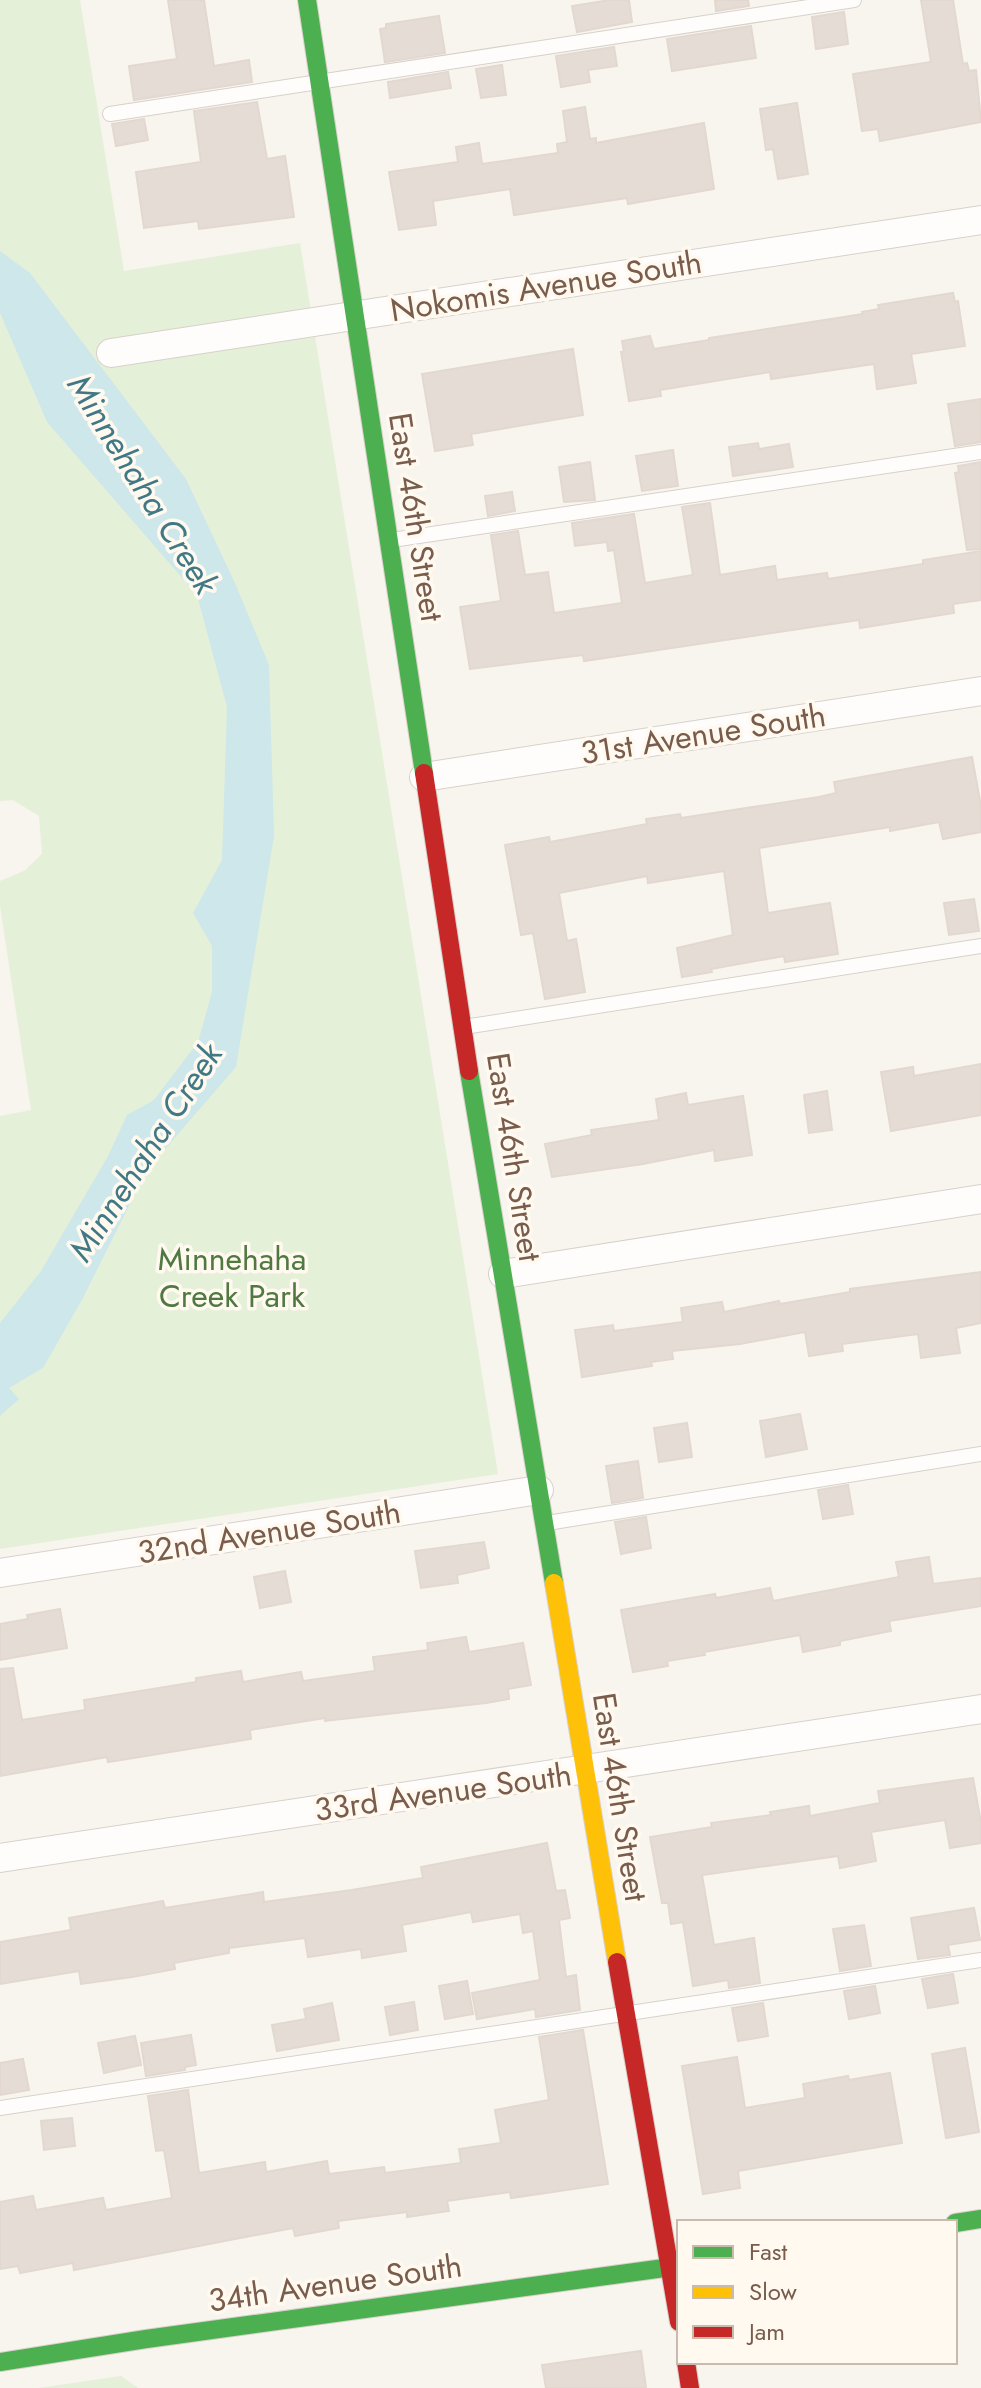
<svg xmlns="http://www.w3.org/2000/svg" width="981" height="2388" viewBox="0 0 981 2388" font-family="Jost,sans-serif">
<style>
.green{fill:#e5f0d8}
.water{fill:#cee7ea}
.building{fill:#e5ddd5;stroke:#e2d8cf;stroke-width:2}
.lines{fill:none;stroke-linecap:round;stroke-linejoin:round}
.lane-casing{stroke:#d8d1cb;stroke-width:16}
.street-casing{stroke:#d8d1cb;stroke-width:30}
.fast-casing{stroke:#d8d1c9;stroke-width:20}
.slow-casing{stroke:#d8d1c9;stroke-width:20}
.jam-casing{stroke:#d8d1c9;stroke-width:20}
.lane{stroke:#fefdfc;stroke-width:14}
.street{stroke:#fefdfc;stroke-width:28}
.fast{stroke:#4caf50;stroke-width:18}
.slow{stroke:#ffc107;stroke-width:18}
.jam{stroke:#c62828;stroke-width:18}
.labels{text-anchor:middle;stroke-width:7;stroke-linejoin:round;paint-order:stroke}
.street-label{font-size:32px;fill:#795c4b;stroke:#fff9f0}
.park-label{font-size:32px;fill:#4f7940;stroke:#fff9f0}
.water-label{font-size:34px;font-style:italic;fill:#407985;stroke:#fff9f0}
</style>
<rect width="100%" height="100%" fill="#f8f4ee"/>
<g class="green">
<path d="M0,0h80l44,271 176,-28 198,1231 -498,75v-433l31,-6 -31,-204v-25l24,-10 18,-17 -3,-38 -26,-16 -13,1z"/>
<path d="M121,2376l17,12h-100z"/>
</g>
<path class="water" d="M0,251l30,22 156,206 49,104 34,82 5,171 -38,231 -89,103 -64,128 -40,70 -34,20 10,11 -19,17v-93l41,-52 67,-115 19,-41 27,-15 44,-58 14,-50v-46l-19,-33 29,-53 5,-153 -30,-112 -150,-173 -47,-109z"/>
<g class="building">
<path d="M168,0h36l10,66 35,-6 3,22 -118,18 -5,-34 48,-7z"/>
<path d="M610,0h19l3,22 -55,10 -5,-26z"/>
<path d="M715,0h33l1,6 -33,5z"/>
<path d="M921,0h32l10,64 4,-1 2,8 7,-1 5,52 -101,19 -2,-12 -16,2 -9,-57 78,-12z"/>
<path d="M844,12l4,32 -32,5 -4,-32z"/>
<path d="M439,16l6,37 -60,9 -5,-33 6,-1v-4z"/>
<path d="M751,26l5,32 -84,13 -5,-32z"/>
<path d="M614,47l3,19 -29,4 2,12 -29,5 -5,-31z"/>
<path d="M502,65l4,30 -25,3 -5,-29z"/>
<path d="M448,72l3,16 -61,10 -2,-16z"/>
<path d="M257,102l10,57 18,-3 9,61 -95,12 -1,-8 -54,7 -8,-56 65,-10 -7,-51z"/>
<path d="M797,103l11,71 -30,5 -5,-30 -7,1 -6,-41z"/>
<path d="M585,107l5,32 6,-1v5l108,-20 10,66 -86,15 -1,-6 -113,17 -4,-26 -77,12 3,24 -37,5 -10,-58 69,-10 -2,-15 23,-4 3,21 76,-11 -1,-9 10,-2 -4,-31z"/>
<path d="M144,119l4,21 -32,6 -4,-22z"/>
<path d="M953,293l2,9 3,-1 7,45 -54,8 5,29 -39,6 -3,-25 -103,15 -1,-7 -110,18 1,6 -32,5 -8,-49h3l-2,-11 28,-5 4,13 55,-9v-2l154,-24 -1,-2 17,-3 -1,-4z"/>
<path d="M573,349l10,66 -112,19 2,11 -38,6 -13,-77z"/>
<path d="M981,399v43l-26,4 -7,-42z"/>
<path d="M758,443l1,6 30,-5 4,23 -60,9 -4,-29z"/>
<path d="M673,450l5,36 -36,5 -6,-35z"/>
<path d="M590,462l5,38 -31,2 -5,-35z"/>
<path d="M981,462v87l-14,1 -12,-77 4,-1 -1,-6z"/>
<path d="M512,492l3,19 -27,5 -3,-20z"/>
<path d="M710,503l10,72 55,-9 2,14 50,-7 1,6 95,-15v-4l58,-9v49l-28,4 1,9 -94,15 -1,-8 -275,41 -1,-6 -113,14 -10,-62 41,-6 -10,-66 27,-4 7,44 23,-3 6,41 68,-10 -8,-53 -6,1 -1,-9 -32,4 -3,-23 62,-9 11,69 48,-8 -11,-68z"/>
<path d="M972,757l9,49v26l-38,7 -4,-17 -49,9v-4l-131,21 9,65 62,-10 8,51 -53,8 -1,-6 -73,13 1,3 -30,5 -5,-29 56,-13 -9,-64 -76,12 -1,-7 -88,17 8,48 9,-2 9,53 -40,7 -12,-66 -12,2 -16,-90 44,-8 1,5 97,-18 -1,-5 34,-5 1,4 138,-21 17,-4 -2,-11z"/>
<path d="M974,899l5,32 -30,4 -5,-32z"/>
<path d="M981,1064v51l-90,16 -10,-59 32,-5 1,9z"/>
<path d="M827,1091l5,39 -23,3 -5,-38z"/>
<path d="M686,1093l2,12 55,-9 9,59 -37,6 -1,-11 -71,14 -91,13 -7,-33 47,-9 -1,-5 68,-10 -3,-21z"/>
<path d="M981,1272v51l-25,5 4,25 -39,5 -3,-24 -76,10 1,7 -34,5 -4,-24 -65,12 -68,7 1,8 -22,3 1,4 -70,11 -7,-47 38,-5 1,6 69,-9 -2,-14 41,-6 2,10 55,-11 1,3 70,-12v-3z"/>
<path d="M800,1414l7,35 -41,8 -6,-36z"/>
<path d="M687,1423l5,34 -33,5 -5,-34z"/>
<path d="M638,1461l5,37 -31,5 -6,-37z"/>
<path d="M848,1485l5,29 -30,5 -5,-29z"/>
<path d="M646,1517l5,31 -30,6 -6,-32z"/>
<path d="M484,1542l5,26 -32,7 1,8 -37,5 -6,-37z"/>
<path d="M929,1557l4,27 48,-6v28l-92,15 2,10 -51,10v4l-37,7 -3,-17 -96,17 1,3 -38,6 1,5 -35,6 -12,-62 94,-16 1,4 54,-10 3,13 126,-24 -3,-15z"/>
<path d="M285,1571l6,31 -31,6 -6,-31z"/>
<path d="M60,1609l7,39 -67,12v-36l28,-5 -1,-4z"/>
<path d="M466,1637l3,15 54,-9 8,42 -23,4 1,10 -23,4 -161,18v-3l-75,12 1,9 -143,23 -1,-5 -107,19v-107l13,-1 9,52 63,-10 -1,-10 112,-18v-4l45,-7 2,11 58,-10 2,9 72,-10 -2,-14 55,-7 -1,-7z"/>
<path d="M973,1778l8,45v20l-31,5 -5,-28 -74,12 5,29 -36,7 -2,-12 -136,19 12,70 40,-7 6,45 -31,5 -1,-8 -35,6 -10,-64 -12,2 -3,-21h-6l-12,-66 62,-10 -1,-4 60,-8 -1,-3 39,-6 1,10 70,-13 -2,-12z"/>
<path d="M547,1843l9,48 9,-1 5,28 -11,2 7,57 10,-2 4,35 -44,7 -1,-8 -58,10 -5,-26 68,-13 -7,-49 -10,2 -3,-19 -47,8 -2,-10 -69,13 4,26 -44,7 -1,-9 -53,8 -3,-19 -76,10v5l-55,10 1,6 -43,8 -51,7 -2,-13 -79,13v-42l71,-12 -2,-12 94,-17 2,7 98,-16 1,10 88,-12 71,-12 -2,-11z"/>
<path d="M974,1908l6,32 -32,5 2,10 -32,4 -7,-41z"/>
<path d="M864,1925l7,41 -31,5 -7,-42z"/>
<path d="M953,1974l5,29 -30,5 -6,-29z"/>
<path d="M467,1981l6,33 -28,5 -6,-33z"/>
<path d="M875,1986l5,27 -31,6 -5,-28z"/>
<path d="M414,2002l4,28 -28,5 -5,-28z"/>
<path d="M332,2003l7,37 -62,11 -5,-26 34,-6 -2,-10z"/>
<path d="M763,2003l5,33 -30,5 -6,-33z"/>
<path d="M583,2030l25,154 -97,14 -1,-6 -63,9 2,10 -42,6v-5l-69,9 1,7 -44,8 -2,-8 -219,42 -1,-7 -53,10 -2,-7 -18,3v-67l33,-6 3,14 67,-12 3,12 66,-12 -8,-48 -8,1 -8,-55 40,-6 11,83 66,-11 1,10 61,-11 2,13 55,-7 1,6 76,-10 -2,-14 42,-6 -6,-33 54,-10 -10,-63z"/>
<path d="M191,2035l5,30 -11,2v3l-39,6 -5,-33z"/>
<path d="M135,2036l6,29 -37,8 -6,-30z"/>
<path d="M965,2048l14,84 -33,6 -14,-84z"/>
<path d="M737,2057l8,51 60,-10 -2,-14 45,-8 1,4 41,-7 12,70 -164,28 2,17 -37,6 -21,-128z"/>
<path d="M23,2059l6,31 -29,5v-32z"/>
<path d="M72,2118l3,28 -31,4 -3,-29z"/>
<path d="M641,2351l5,37h-100l-4,-23z"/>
</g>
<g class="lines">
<defs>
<g id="lane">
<path d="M110,114l744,-114"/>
<path d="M392,540l589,-88"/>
<path d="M464,1027l517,-81"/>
<path d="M547,1523l434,-69"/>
<path d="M0,2108l981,-148"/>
</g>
<g id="street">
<path d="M111,353l870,-133"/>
<path d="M424,777l557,-86"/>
<path d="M503,1274l478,-75"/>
<path d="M0,1573l539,-83"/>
<path d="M0,1858l981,-149"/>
</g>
<g id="fast">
<path d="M307,0l117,773"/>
<path d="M469,1071l85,512"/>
<path d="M955,2223l26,-4"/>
<path d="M0,2362l146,-23 533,-73"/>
</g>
<path id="slow" d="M554,1583l63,379"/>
<g id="jam">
<path d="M424,773l45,298"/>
<path d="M617,1962l62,360"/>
<path d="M686,2362l4,26"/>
</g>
</defs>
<use href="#lane" class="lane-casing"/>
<use href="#street" class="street-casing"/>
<use href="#fast" class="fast-casing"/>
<use href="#slow" class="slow-casing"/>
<use href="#jam" class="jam-casing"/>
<use href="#lane" class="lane"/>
<use href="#street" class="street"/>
<use href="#fast" class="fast"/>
<use href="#slow" class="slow"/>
<use href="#jam" class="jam"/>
</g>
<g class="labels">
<g class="street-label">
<text transform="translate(546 286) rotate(-9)" y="11">Nokomis Avenue South</text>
<text transform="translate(416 517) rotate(81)" y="11">East 46th Street</text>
<text transform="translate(703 734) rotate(-9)" y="11">31st Avenue South</text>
<text transform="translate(514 1157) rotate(81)" y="11">East 46th Street</text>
<text transform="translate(269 1532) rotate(-9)" y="11">32nd Avenue South</text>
<text transform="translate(443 1792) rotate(-8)" y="11">33rd Avenue South</text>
<text transform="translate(620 1797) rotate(81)" y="11">East 46th Street</text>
<text transform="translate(335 2283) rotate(-8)" y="11">34th Avenue South</text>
</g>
<g class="park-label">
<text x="232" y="1270">Minnehaha<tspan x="232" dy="37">Creek Park</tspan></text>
</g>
<g class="water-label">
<text transform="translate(143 484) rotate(58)" y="12">Minnehaha Creek</text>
<text transform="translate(145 1152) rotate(-57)" y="12">Minnehaha Creek</text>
</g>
</g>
<rect x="677" y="2220" width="280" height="144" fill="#fff9f0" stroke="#c9baae" stroke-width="2"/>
<rect x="693" y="2246" width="40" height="12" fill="#4caf50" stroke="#c9baae" stroke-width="2"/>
<text x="749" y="2260" font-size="24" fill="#795c4b">Fast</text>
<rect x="693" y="2286" width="40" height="12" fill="#ffc107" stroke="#c9baae" stroke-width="2"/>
<text x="749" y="2300" font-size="24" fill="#795c4b">Slow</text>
<rect x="693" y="2326" width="40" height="12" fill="#c62828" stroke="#c9baae" stroke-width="2"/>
<text x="749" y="2340" font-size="24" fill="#795c4b">Jam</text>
</svg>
